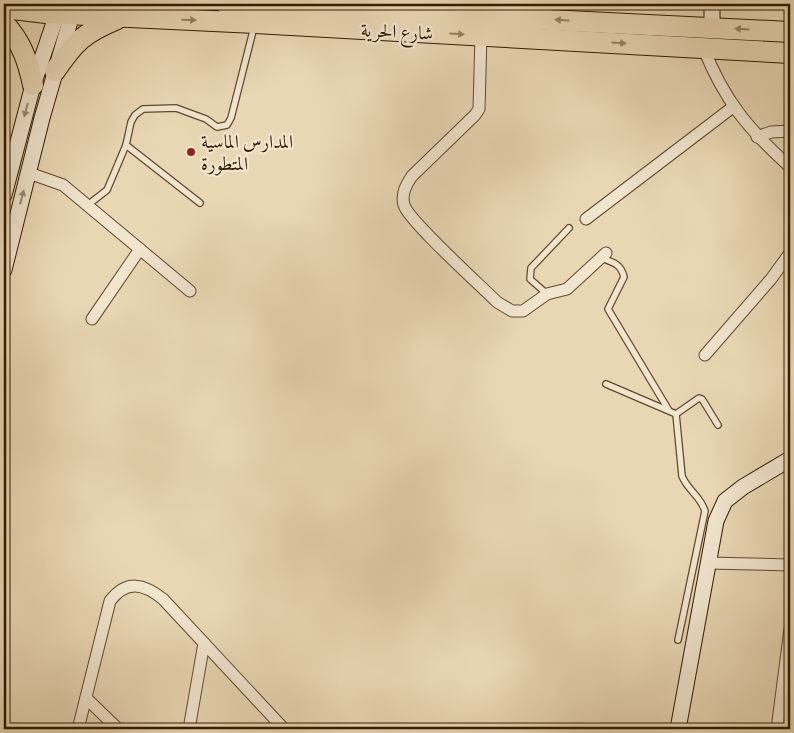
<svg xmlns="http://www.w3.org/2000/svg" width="794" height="733" viewBox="0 0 794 733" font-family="'EB Garamond',Amiri,serif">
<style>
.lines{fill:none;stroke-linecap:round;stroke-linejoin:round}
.lane-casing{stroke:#60492d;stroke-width:8}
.street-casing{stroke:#60492d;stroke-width:13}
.secondary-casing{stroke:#321a00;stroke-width:17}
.highway-casing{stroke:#321a00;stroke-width:22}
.lane{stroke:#f1e5ce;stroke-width:5.5}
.street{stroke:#f1e5ce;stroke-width:11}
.secondary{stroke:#f1e5ce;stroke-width:15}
.highway{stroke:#e9d7b4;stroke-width:20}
.oneway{fill:#978263}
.oneway2{fill:#9b8a71}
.poi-dot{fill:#8f2418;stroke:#f1e5ce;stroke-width:2}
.labels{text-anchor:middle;stroke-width:4.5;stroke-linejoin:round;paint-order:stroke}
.street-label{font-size:19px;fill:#321a00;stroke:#f1e5ce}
.poi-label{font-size:19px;fill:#321a00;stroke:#f1e5ce;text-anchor:start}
</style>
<rect width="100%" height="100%" fill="#e9d7b4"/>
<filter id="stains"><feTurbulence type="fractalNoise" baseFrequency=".004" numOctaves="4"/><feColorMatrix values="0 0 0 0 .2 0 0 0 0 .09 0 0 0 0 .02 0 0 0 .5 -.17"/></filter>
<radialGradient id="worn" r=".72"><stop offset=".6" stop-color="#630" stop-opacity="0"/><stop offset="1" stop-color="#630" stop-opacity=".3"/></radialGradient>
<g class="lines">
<defs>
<g id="lane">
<path d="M126,145l74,58"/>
<path d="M89,204l18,-14 19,-45 5,-23 4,-7 8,-6 33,-1 30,11 11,8 10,-2 4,-7 23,-91"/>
<path d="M601,258c12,4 20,6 23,19l-16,32 60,100"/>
<path d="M547,294l-17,-15 1,-11 38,-40"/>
<path d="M606,384l70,30 6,62c6,15 18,19 23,35l-27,129"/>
<path d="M676,414l23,-16 3,1 16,26"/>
</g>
<g id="street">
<path d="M481,35l-2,74 -4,6 -63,61c-6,9 -11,18 -8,29 4,15 77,81 93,97l15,9h11l24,-17 20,-5 39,-36"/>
<path d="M703,47c21,53 45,82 87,120"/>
<path d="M757,137l14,-5 19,-1"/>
<path d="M29,173l34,12 127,106"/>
<path d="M586,219l147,-112"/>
<path d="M92,319l48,-70"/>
<path d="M705,355l66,-76 19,-26"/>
<path d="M708,563l82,2"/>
<path d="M86,698l32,31"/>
<path d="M78,729l32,-128c17,-22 34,-17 53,-2l121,130"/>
<path d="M189,729l15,-86"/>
<path d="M777,729l13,-100"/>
</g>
<g id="secondary">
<path d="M712,4v24"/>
<path d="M4,195l29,-110 27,-80"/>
<path d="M4,270l38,-152 33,-114"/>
<path d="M678,729l38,-208 9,-20 18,-14 47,-28"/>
</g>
<g id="highway">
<path d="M226,4l564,28"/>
<path d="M4,8l42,5 209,10 535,30"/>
<path d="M4,23c17,18 24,38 29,62"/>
<path d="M55,71c20,-30 29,-38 62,-52"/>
</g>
</defs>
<use href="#lane" class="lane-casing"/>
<use href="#street" class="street-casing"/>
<use href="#secondary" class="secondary-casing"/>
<use href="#highway" class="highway-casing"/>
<use href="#lane" class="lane"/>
<use href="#street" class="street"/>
<use href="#secondary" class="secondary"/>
<use href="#highway" class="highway"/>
</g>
<defs><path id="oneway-solid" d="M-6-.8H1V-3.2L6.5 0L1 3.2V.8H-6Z" transform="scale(1.25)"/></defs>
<g class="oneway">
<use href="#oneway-solid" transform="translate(189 20) rotate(2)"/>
<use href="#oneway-solid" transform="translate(562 20) rotate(-177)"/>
<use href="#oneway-solid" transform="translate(742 29) rotate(-177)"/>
<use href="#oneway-solid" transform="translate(457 34) rotate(3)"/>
<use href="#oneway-solid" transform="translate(619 43) rotate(3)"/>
</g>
<g class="oneway2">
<use href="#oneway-solid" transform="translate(26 110) rotate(105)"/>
<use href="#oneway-solid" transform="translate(22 197) rotate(-75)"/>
</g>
<circle class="poi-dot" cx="191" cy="152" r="5"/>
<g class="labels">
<g class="street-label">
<text transform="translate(397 31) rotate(3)" y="7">شارع الحرية</text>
</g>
<g class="poi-label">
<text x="201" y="148">المدارس الماسية<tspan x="201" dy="22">المتطورة</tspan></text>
</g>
</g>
<rect width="794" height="733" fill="none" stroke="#e9d7b4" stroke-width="20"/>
<rect x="5" y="5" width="784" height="723" fill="none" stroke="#321a00" stroke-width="2.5"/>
<rect x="10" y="10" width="774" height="713" fill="none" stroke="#321a00"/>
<rect width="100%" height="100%" filter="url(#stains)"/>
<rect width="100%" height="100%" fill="url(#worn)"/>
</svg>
